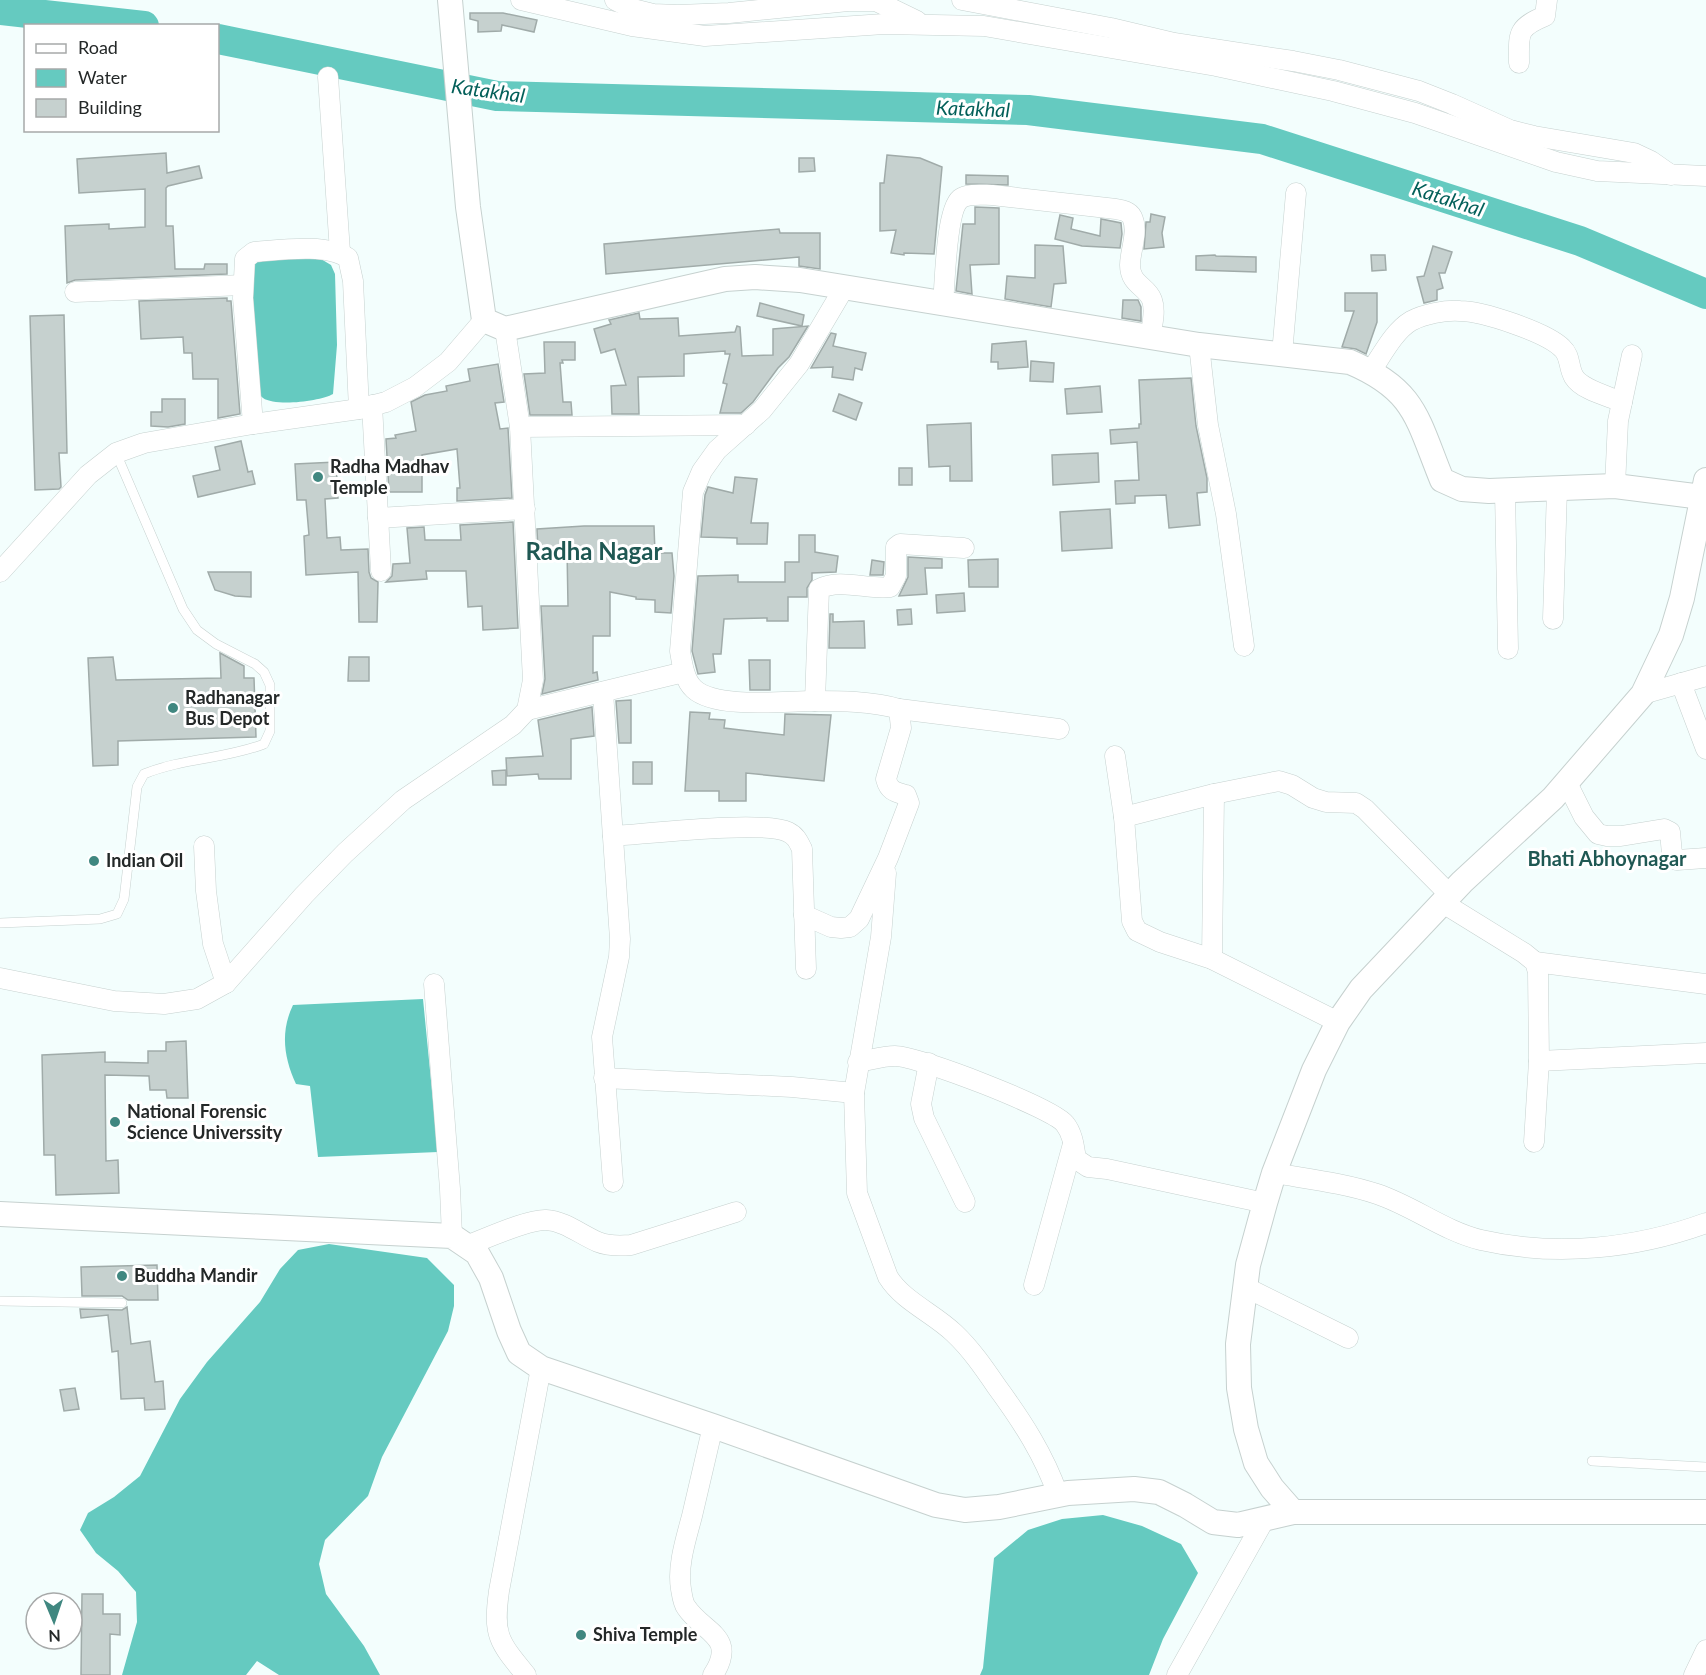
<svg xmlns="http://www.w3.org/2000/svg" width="1706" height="1675" viewBox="0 0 1706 1675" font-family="Lato,sans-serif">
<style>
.water{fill:#65cac0}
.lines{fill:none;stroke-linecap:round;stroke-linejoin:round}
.river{stroke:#65cac0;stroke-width:30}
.building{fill:#c6d1cf;stroke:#a0aba9;stroke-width:1.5}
.service-casing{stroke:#c6d1cf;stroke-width:10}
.minor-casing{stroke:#c6d1cf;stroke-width:21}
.tertiary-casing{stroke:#c6d1cf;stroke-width:26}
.service{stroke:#fff;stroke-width:9}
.minor{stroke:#fff;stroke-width:20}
.tertiary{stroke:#fff;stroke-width:24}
.poi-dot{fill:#408780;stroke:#fff;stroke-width:2}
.labels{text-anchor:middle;stroke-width:6;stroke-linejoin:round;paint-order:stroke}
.poi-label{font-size:18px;font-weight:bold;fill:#242828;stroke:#fff;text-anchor:start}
.water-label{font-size:20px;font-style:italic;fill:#035f59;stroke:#fff}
.neighbourhood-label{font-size:20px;font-weight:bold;fill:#1f5853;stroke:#fff}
.district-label{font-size:24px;font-weight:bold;fill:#1f5853;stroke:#fff}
</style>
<rect width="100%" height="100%" fill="#f3fefd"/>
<g class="water">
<path d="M257,259h64l10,6 4,9 2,71 -4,49c-12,7 -57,13 -70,4 -3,-2 -6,-7 -9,-11l-5,-111z"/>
<path d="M423,999l15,153 -120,5 -8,-71 -14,-2c-12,-26 -16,-52 -3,-79z"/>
<path d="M329,1244l98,14 27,27v21l-6,25 -66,126 -14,39 -43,44 -6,24 7,30 38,52 16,29h-101l-22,-14 -11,14h-124l15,-53 -1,-30 -18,-21 -22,-18 -16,-23 8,-17 26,-16 26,-21 40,-77 27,-37 53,-60 20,-33 18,-19z"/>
<path d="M1103,1515l39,11 39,18 17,29 -35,66 -14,36h-169l3,-7 11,-110 34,-28 34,-11z"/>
</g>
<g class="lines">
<g class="river">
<path d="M0,10l144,16"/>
<path d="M218,39l279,57 531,14 234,29 318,102 126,53"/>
</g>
</g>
<g class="building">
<path d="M470,13h33l34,7 -3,12 -32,-7 -1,6 -23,1v-11l-8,-2z"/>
<path d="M166,153l1,20 32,-7 3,12 -34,8 -2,2v38h7l2,43h29l1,-5h22v10l-152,6 -8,3 -2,-57 44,-2v5l36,-2v-38l-66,4 -2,-34z"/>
<path d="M887,155l33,3 22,9 -8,87 -30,-1v2l-13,-2 5,-23 -16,1v-48h4z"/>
<path d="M799,158h15l1,13 -16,1z"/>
<path d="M966,175l42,1v9l-42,-1z"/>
<path d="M975,207l24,1v56l-29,1 2,29 -16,-3 7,-67h12z"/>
<path d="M1151,214l14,3 -3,16 2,14 -20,2 2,-27h4z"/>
<path d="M1060,215l13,3 -2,11 29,7 1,-17 20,4 1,11 -2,14 -38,-2 -27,-7z"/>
<path d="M779,229l1,4h40v36l-21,-3v-9l-193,17 -2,-30z"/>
<path d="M1035,245l28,1 3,37 -12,1 -3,23 -46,-8 2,-23 28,2z"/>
<path d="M1433,246l19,6 -7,21h-6l4,15 -6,2v10l-13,3 -7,-26 7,-1z"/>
<path d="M1215,255l1,1 40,1v15l-60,-2v-14z"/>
<path d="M1371,255h14l1,15 -14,1z"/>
<path d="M1345,293h32v29l-11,32 -10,-5 -14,-2 12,-36h-9z"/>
<path d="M227,298v3h4l9,113 -22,4v-39h-25l-1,-26h-8l-1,-16 -42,2 -2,-38z"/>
<path d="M1123,300h15l3,7v14l-19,-3z"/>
<path d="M760,303l44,12 -2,11 -45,-10z"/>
<path d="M639,313l1,6 38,-1 1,18 56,-4 2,-6 3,1 2,29 31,-1v-26l35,-3 -19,31 -11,11 -25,34 -12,11h-21l7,-29 -4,-1 7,-29h-5v-3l-41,3v22l-46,1 1,37h-27l-1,-28 15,-1 -11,-36 -14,4 -7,-24 17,-5 -2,-4z"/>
<path d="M64,315l3,138h-8l2,34 -2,2 -24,1 -5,-174z"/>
<path d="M831,333l5,1 -3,12 33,7 -4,17 -7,-2 -2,12 -21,-3 1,-10 -22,1z"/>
<path d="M1026,341l2,26 -30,2v-7h-7l1,-18z"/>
<path d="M544,342h31v18h-13l1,3h-3l3,39h8l1,13h-42l-6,-41 21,-1z"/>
<path d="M1031,361l23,2 -1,19 -23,-1z"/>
<path d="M498,364l6,38 -9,1 5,26 8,-1 4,70 -55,3v-13h3l-3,-39 -35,6v37h-33l-3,-53 10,-1 -1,-3 21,-4 -5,-29 14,-7 22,-4 -1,-5 24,-5 -2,-12z"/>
<path d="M1191,378l5,48 11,52v14l-10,1 3,32 -31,3 -3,-33 -31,1v7l-19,1 -1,-23 24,-1 -2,-38 -26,2 -1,-14 29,-2v-4h2l-2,-44z"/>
<path d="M1100,386l2,26 -35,2 -2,-25z"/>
<path d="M839,394l23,9 -6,17 -23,-9z"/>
<path d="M162,399h23v25l-17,3 -17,-1v-14h11z"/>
<path d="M971,423l1,58h-22v-15l-21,1 -2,-42z"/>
<path d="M241,441l7,31 4,-1 3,13 -57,13 -5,-21 27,-6 -5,-23z"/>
<path d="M1098,453l1,29 -46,3 -1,-30z"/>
<path d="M336,462l2,36 -13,1 2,39 13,-1 1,13 27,-1 1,23 2,6 7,4 -1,40h-18l-1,-50 -52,3 -2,-39 5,-1 -3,-35h-9l-2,-36z"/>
<rect x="899" y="468" width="13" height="17"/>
<path d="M735,477l22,2 -6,44h17l-1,21h-30v-6l-36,-1 4,-42 3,-8 25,6z"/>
<path d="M1110,509l2,39 -50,3 -2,-39z"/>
<path d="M513,522l5,106 -35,2 -1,-24 -14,1 -2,-36h-40l1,8 -41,3 6,-6 1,-12 17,-1 -3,-35 17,-1 1,13h36l-1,-15z"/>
<path d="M584,526h70l1,27h17l2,23 -3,37 -16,-1v-12l-19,-1v-2l-26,-5v44h-17v37l4,-1 1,8 -56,14 3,-15 -4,-73h27l-1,-57 -29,2 -1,-22z"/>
<path d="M799,535h16v17l23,4 -2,16 -24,1v7l-5,8v9h-19v24h-21v-3l-43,1 -3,35h-8l2,18 -17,2 -6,-23 6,-75 40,-1v7h47v-20h14z"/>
<path d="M908,557l34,2v9h-17l2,26 -28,2 9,-19z"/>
<path d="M998,559v28h-29l-1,-27z"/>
<path d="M872,560l12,2 -1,13h-13z"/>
<path d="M208,572h43v25l-16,-1 -20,-6z"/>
<path d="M964,593l1,18 -28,2 -1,-18z"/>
<path d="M911,609l1,15 -14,1 -1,-15z"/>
<path d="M830,614h3v8l31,-1 1,27h-36z"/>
<path d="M220,653l24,13v12h10l2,59 -138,4v24l-25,1 -5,-108 25,-1 3,23 105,-2z"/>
<path d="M349,657h20v24h-21z"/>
<path d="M749,660h21v30h-20z"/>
<path d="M631,700v43h-12l-3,-42z"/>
<path d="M592,707l2,29 -23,3v40h-32l-1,-5 -31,2 -1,-18 37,-2 -5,-36z"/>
<path d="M690,712l20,1 -1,6 16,1 -1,8 60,7 1,-21 46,1 -7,66 -78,-8v28h-27v-10h-34z"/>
<rect x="633" y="762" width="19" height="22"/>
<path d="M506,770v15h-13l-1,-14z"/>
<path d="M186,1041l2,57h-21l-1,-8h-16l-1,-14 -44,-1 1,86 12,-1 1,33 -63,2 -1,-40h-11l-2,-100 63,-3v10l43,1v-12h18v-9z"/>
<path d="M157,1265l1,35h-30l-6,-4h-40l-1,-29z"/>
<path d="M127,1307l4,37 19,-3 5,41 8,-1 2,28 -20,1 -1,-12 -23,1 -3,-48 -6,1 -4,-37 -27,3 -1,-9 42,1z"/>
<path d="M75,1388l4,21 -15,2 -4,-21z"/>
<path d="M82,1594h21v20h17v21l-10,-1v41h-29z"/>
</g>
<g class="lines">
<defs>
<g id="service">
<path d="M0,923l100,-4 17,-5 7,-15 13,-112 7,-13c39,-16 82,-15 120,-30l6,-13v-46l-6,-13 -9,-8 -39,-20 -19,-14 -14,-21 -67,-156"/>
<path d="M0,1301l122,2"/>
<path d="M1592,1461l114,6"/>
</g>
<g id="minor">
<path d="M521,0l111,26 73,10 179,-12 100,2 232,40 117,25 82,22 141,49 41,9 109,5"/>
<path d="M615,0l18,9 20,5 25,1 51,-2 119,-12h28l41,20"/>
<path d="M962,0l149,28 63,15 119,18 46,9 80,21 33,13 58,26 24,6 100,17 17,8 20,14"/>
<path d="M1519,63c0,-29 -3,-35 26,-47l2,-16"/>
<path d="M328,77l12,175"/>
<path d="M75,292l168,-7"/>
<path d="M943,304c2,-21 3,-93 17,-105 8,-6 23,-4 32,-4l124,14c6,1 13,2 16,8 7,14 -2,34 -2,48 0,20 17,21 22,35 4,11 0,26 -2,38"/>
<path d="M1199,345l9,80 18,89 18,132"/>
<path d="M1282,354l14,-161"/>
<path d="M1371,371c11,-16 23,-40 40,-50 13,-7 34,-11 49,-10 22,0 86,21 102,37 9,8 6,19 12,29 8,13 34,19 48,25"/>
<path d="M372,405l9,166"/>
<path d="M253,424l-10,-126 2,-39 9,-7c26,-2 73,-9 94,6l5,23 6,128"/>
<path d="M520,427l226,-2"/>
<path d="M1615,486l3,-65 14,-66"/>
<path d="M1505,491l3,158"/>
<path d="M378,518l147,-9"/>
<path d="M0,572l88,-97 28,-22 28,-10 109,-19 106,-15 27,-7 29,-15 33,-25 36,-42"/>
<path d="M1553,619l4,-130"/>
<path d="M1681,683l25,66"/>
<path d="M603,692l17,247 -1,18 -17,80 11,145"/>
<path d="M1643,694l63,-18"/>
<path d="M815,701l4,-112c21,-11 49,1 71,-2l6,-11v-29l4,-3 64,4"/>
<path d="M899,709l160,20"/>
<path d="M527,710l157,-38"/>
<path d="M1115,756l9,61 8,104 5,10 23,11 52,17 126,63"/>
<path d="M1567,783l17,34 14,17 9,2h14l43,-7 6,3 2,22 5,6 29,-2"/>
<path d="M1124,817l90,-23 65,-13 13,4 21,13 13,4 30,1 9,6 85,86"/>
<path d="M613,836c33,-2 151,-16 175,-4 8,4 10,9 14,17l4,120"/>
<path d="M204,846l2,45 7,53 13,39"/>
<path d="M886,873l-5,64 -27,156 3,100 31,84c15,24 45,36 66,56 17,16 30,35 43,54 25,34 47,68 61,108"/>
<path d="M1443,903l81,50 11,9 3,10 1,89 -5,81"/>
<path d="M804,915l27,12 10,1 9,-1 9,-8 29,-61 21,-55 -3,-8c-11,-3 -17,-4 -20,-16l15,-51 -2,-19c-27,-8 -59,-8 -87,-8 -29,0 -96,8 -118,-12 -10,-9 -12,-26 -14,-38l13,-159 9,-21 15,-21 45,-40 37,-46 45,-76"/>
<path d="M1212,959l2,-165"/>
<path d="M1535,962l171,22"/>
<path d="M0,978l114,23 50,3 33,-5 29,-16 78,-88 41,-42 58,-53 110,-75 14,-15 6,-30 -13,-253 -15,-98"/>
<path d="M434,984l16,205 2,47"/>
<path d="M1539,1061l167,-8"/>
<path d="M858,1062c12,-2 25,-6 37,-6 23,0 158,52 170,68 8,10 9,23 11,35l12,8 19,2 158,34"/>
<path d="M929,1063l-8,41 3,14 41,84"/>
<path d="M604,1078l188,9 62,6"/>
<path d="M1274,1173c34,6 70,10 103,21 36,12 67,37 104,46 74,17 154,9 225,-17"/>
<path d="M466,1246c19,-7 62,-27 80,-26 19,1 35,15 52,22 10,4 22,4 33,3l105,-33"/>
<path d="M1034,1285l39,-141"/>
<path d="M1245,1287l103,51"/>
<path d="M713,1426c-7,30 -14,60 -21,90 -6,23 -15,50 -11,73 1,6 2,14 5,18 17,26 52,29 27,68"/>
<path d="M526,1675c-28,-34 -33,-40 -27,-84l42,-223"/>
<path d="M1177,1675l87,-155"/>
<path d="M1694,1675l12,-25"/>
</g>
<g id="tertiary">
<path d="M450,0l18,207 16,113 21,9 220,-50 30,-2 45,3 399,65 151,17c66,28 67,57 92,118l20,9 27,2 126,-5 87,11"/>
<path d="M0,1214l452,22 25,17 14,25 18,53 10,22 22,15 172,58 223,79 29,5 34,-3 69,-14 66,-4 25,3 26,13 28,17 25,3 55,-13h413"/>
<path d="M1293,1512l-21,-24 -16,-25 -10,-34 -7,-41 -1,-44 10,-79 17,-62 9,-30 40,-103 24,-48 23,-33 101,-107 91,-84 90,-104 28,-59 11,-37 24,-118"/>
</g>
</defs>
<use href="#service" class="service-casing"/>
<use href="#minor" class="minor-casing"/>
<use href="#tertiary" class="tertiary-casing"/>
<use href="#service" class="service"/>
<use href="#minor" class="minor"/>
<use href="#tertiary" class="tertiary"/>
</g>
<g class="poi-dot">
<circle cx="318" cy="477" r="6"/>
<circle cx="173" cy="708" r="6"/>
<circle cx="94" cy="861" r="6"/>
<circle cx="115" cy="1122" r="6"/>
<circle cx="122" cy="1276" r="6"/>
<circle cx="581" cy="1635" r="6"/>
</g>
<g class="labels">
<g class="poi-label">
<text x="330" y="473">Radha Madhav<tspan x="330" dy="21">Temple</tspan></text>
<text x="185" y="704">Radhanagar<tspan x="185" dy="21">Bus Depot</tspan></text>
<text x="106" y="867">Indian Oil</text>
<text x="127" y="1118">National Forensic<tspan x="127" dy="21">Science Universsity</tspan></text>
<text x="134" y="1282">Buddha Mandir</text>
<text x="593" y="1641">Shiva Temple</text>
</g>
<g class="water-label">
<text transform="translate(488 91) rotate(8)" y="7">Katakhal</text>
<text transform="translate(973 109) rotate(2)" y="7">Katakhal</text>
<text transform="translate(1448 199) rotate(18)" y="7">Katakhal</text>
</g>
<g class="neighbourhood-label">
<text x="1607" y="866">Bhati Abhoynagar</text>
</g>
<g class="district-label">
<text x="594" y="560">Radha Nagar</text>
</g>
</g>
<rect x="24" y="24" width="195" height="108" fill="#ffffff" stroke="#a7a9a9" stroke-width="1.5"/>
<rect x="36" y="44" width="30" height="9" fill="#ffffff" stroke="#a7a9a9" stroke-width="1.5"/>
<text x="78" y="54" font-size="18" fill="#242828">Road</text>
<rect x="36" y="69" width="30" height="18" fill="#65cac0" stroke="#a7a9a9" stroke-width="1.5"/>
<text x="78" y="84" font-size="18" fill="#242828">Water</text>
<rect x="36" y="99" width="30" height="18" fill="#c6d1cf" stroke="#a7a9a9" stroke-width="1.5"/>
<text x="78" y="114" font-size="18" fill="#242828">Building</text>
<g transform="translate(54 1621) rotate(178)"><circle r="28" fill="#ffffff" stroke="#a7a9a9" stroke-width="1.5"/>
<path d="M0-4.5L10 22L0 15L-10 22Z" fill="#408780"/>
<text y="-9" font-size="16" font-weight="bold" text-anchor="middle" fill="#242828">N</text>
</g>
</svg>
